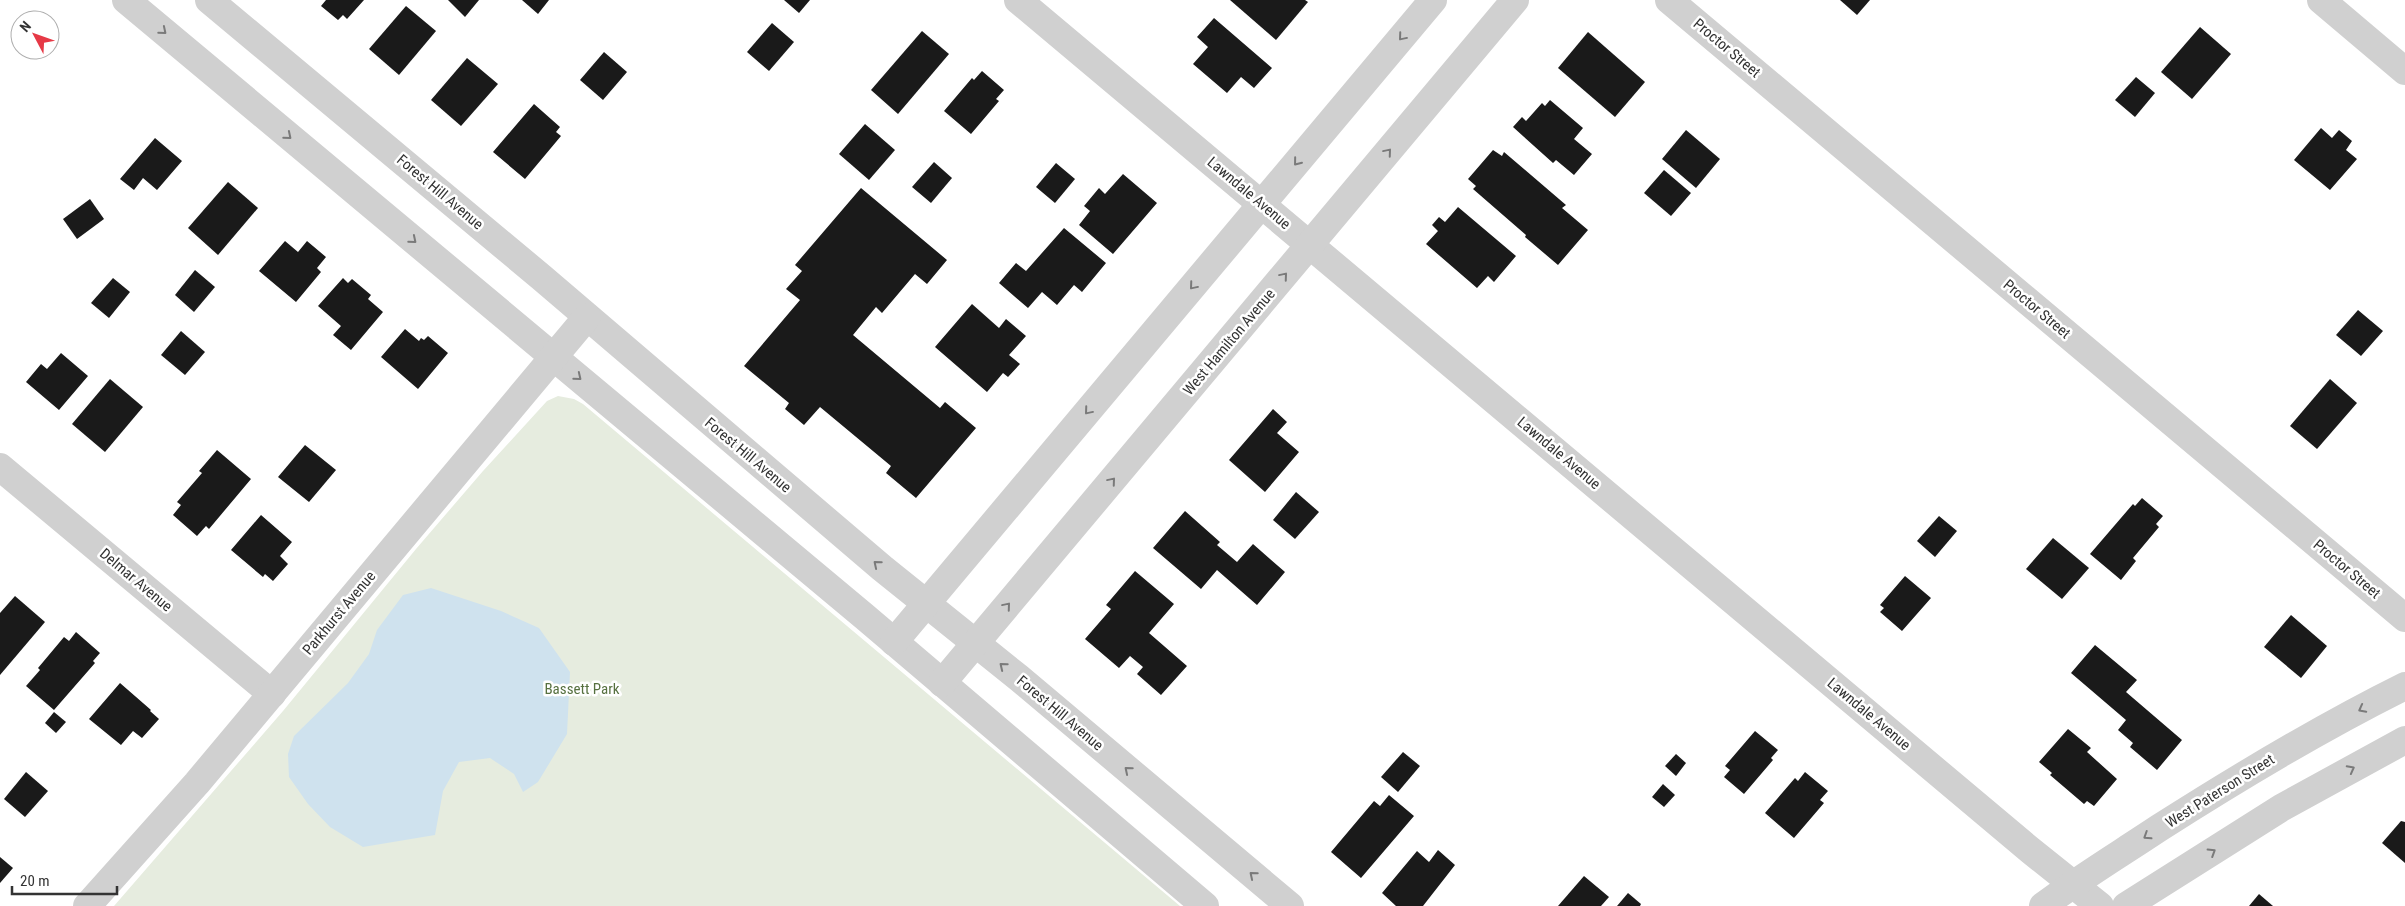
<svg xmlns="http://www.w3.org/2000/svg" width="2405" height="906" viewBox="0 0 2405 906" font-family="'Roboto Condensed',sans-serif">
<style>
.green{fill:#e6ecdf}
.water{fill:#cfe2ee}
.building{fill:#1a1a1a}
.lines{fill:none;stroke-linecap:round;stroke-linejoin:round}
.minor{stroke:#d0d0d0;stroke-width:28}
.oneway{stroke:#7a7a7a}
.labels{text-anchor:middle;stroke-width:5;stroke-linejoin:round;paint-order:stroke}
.street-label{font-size:15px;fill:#333;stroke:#fff}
.park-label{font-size:15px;fill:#56703f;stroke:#fff}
</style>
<rect width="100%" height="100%" fill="#fff"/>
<path class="green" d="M558,396l16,3 9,5 597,502h-1066l169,-195 133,-162 67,-78 64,-70z"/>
<path class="water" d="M431,588l70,23 38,17 31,44 -3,62 -29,48 -15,10 -9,-18 -24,-16 -31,4 -16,29 -8,44 -72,12 -33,-20 -22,-23 -19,-27 -1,-23 6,-18 54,-53 21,-29 8,-24 26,-35z"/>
<g class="building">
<path d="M326,0h38l-17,19 -4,-4 -5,5 -17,-14z"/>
<path d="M448,0h31l-14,17z"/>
<path d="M522,0h27l-11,14z"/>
<path d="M784,0h26l-11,13z"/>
<path d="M1230,0h75l3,2 -32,38z"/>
<path d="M1840,0h30l-13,15z"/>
<path d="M406,6l30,25 -37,44 -30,-26z"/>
<path d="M1214,18l58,50 -18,20 -13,-11 -14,16 -34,-29 15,-17 -11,-10z"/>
<path d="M772,23l22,19 -25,29 -22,-19z"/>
<path d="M2200,27l31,27 -39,45 -31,-27z"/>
<path d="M922,31l27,23 -51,60 -27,-24z"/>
<path d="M1588,32l57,50 -30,35 -57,-49z"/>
<path d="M604,52l23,20 -24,28 -23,-20z"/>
<path d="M467,58l31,26 -37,42 -30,-26z"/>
<path d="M982,71l22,19 -8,9 3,2 -28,33 -27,-23 28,-33 2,2z"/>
<path d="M2136,77l19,16 -20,24 -20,-17z"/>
<path d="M1550,100l33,28 -9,11 18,15 -18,21 -18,-15 -3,3 -40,-36 9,-10 4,4 16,-18 3,3z"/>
<path d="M534,104l26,23 -4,5 5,4 -36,43 -32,-27z"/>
<path d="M865,124l30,26 -26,30 -30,-26z"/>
<path d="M2321,128l11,10 7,-8 13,11 -6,9 11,9 -27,31 -36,-30z"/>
<path d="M1686,130l34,29 -24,29 -34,-29z"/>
<path d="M155,138l27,23 -25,29 -14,-12 -9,12 -14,-11z"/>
<path d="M1493,150l9,6 2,-4 62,53 -4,3 26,22 -30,35 -33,-28 1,-2 -53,-46 3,-3 -8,-7z"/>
<path d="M934,162l18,16 -21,25 -19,-16z"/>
<path d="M1056,163l19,16 -20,24 -19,-16z"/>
<path d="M1664,170l27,23 -20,23 -27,-23z"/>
<path d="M1123,174l34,29 -44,51 -34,-29 11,-14 -6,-5 15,-18 6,6z"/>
<path d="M228,182l30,26 -40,47 -30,-27z"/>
<path d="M861,188l86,72 -20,24 -12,-10 -33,39 -6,-6 -23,28 87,73 5,-6 31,26 -60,70 -30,-25 5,-7 -71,-59 -16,18 -19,-16 4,-6 -45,-37 56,-66 -14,-11 16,-18 -7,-6z"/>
<path d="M90,199l14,20 -27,20 -14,-20z"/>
<path d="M1458,207l58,49 -22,26 -6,-6 -11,12 -51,-44 12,-13 -6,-6 7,-8 6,5z"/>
<path d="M1064,228l42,35 -24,29 -8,-7 -17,20 -15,-13 -14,16 -29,-25 17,-20 10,8z"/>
<path d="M285,241l13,11 9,-11 19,16 -9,11 4,4 -25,30 -37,-31z"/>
<path d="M195,270l20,17 -21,25 -19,-17z"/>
<path d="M113,278l17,14 -21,26 -18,-15z"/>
<path d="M343,278l5,5 4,-4 19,16 -3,4 15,13 -32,38 -18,-15 8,-9 -23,-20z"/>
<path d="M972,304l27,24 7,-9 20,17 -17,19 11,9 -12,13 -5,-4 -16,19 -52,-45z"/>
<path d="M2358,310l25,21 -22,25 -25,-21z"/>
<path d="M405,329l14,12 2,-3 3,2 4,-4 20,17 -30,36 -37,-32z"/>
<path d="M181,331l24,21 -20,23 -24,-20z"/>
<path d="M61,353l27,23 -29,34 -33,-28 15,-18 6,5z"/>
<path d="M110,379l33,28 -38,45 -33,-28z"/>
<path d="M2330,379l27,24 -40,46 -27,-23z"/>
<path d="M1273,409l14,13 -10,11 22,19 -34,40 -36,-32z"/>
<path d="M305,445l31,25 -27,32 -31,-25z"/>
<path d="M217,450l34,29 -42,50 -3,-3 -9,10 -24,-21 8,-10 -4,-3 25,-29 -3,-2z"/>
<path d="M1296,492l23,20 -24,27 -22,-19z"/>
<path d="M2142,498l21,18 -7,8 3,3 -26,31 3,3 -15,19 -31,-26 43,-50 2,2z"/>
<path d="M1185,511l35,31 -3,3 20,17 16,-18 32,28 -28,33 -40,-35 -16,19 -48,-41z"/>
<path d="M261,515l31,27 -12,14 8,8 -15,17 -8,-7 -2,3 -32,-27z"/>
<path d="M1939,516l18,15 -22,26 -18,-16z"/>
<path d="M2053,538l36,30 -27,31 -36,-30z"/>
<path d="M1135,571l39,33 -25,29 38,33 -26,29 -24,-21 6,-7 -13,-11 -11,12 -34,-29 26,-30 -5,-4z"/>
<path d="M1905,576l26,22 -29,33 -22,-19 4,-4 -4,-3z"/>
<path d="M15,596l30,26 -45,53v-62z"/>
<path d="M2291,615l36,31 -26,32 -37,-31z"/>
<path d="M76,632l24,21 -7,8 2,2 -41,47 -28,-24 14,-16 -2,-2 26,-31 5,4z"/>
<path d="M2095,645l42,35 -11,12 56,48 -25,30 -27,-23 3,-4 -15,-13 8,-10 -55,-47z"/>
<path d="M120,683l31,27 -1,1 9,8 -17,19 -9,-7 -12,14 -32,-26z"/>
<path d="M54,712l12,10 -10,11 -11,-10z"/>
<path d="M2068,729l23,19 -4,4 30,27 -23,27 -7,-5 -3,3 -34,-29 2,-2 -13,-11z"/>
<path d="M1755,731l23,19 -7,8 2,2 -29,34 -20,-17 6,-7 -5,-4z"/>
<path d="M1403,752l17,14 -22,26 -17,-15z"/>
<path d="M1676,754l10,9 -10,13 -11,-10z"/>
<path d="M26,772l22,19 -23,26 -21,-18z"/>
<path d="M1805,772l23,19 -8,9 4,3 -30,35 -29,-25 30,-35 3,3z"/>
<path d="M1663,784l12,11 -11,12 -12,-10z"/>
<path d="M1389,795l25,21 -53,62 -30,-26 43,-51 6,5z"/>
<path d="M2401,821l4,1v41l-23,-20z"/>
<path d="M1438,850l17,15 -32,41h-27l-14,-13 35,-42 12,11z"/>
<path d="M0,857l13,11 -13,15z"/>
<path d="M1584,876l25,21 -8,9h-43z"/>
<path d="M1628,893l13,11 -1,2h-23z"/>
<path d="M2259,894l14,12h-24z"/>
</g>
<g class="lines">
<g class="minor">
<path d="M126,0l739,617 340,289"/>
<path d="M209,0l332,277 341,291 137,110 271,228"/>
<path d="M1018,0l1012,850 70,56"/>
<path d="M1669,0l736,618"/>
<path d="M2321,0l84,71"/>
<path d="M0,467l272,227"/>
<path d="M894,642l539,-642"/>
<path d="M942,683l573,-683"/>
<path d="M87,906l110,-123 390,-466"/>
<path d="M2043,906c37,-28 77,-52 116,-78 80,-51 161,-100 246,-142"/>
<path d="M2126,906l155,-98 124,-68"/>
</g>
</g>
<defs><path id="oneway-chevron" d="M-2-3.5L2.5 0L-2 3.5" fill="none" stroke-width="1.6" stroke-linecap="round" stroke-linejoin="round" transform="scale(1.25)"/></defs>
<g class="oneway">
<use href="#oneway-chevron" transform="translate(163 31) rotate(40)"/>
<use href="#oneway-chevron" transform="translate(1402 37) rotate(130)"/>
<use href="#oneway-chevron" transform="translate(288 136) rotate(40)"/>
<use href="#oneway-chevron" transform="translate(1388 152) rotate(-50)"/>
<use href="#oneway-chevron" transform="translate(1297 162) rotate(129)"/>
<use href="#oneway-chevron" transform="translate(413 240) rotate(40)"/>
<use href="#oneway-chevron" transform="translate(1284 276) rotate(-50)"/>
<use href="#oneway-chevron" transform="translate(1193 286) rotate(130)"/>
<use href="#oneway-chevron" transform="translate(578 377) rotate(39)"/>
<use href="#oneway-chevron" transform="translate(1088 411) rotate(130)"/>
<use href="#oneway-chevron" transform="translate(1112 481) rotate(-50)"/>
<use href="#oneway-chevron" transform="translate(877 564) rotate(-140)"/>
<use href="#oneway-chevron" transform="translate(1007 606) rotate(-50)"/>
<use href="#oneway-chevron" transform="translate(1003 666) rotate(-141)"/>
<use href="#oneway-chevron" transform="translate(2362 709) rotate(152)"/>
<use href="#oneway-chevron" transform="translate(2351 769) rotate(-28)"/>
<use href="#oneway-chevron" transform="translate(1128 770) rotate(-140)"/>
<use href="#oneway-chevron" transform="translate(2147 836) rotate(147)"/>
<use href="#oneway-chevron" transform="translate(2212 852) rotate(-32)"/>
<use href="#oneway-chevron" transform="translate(1253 875) rotate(-140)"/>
</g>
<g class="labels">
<g class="street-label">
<text transform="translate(1727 48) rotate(40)" y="5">Proctor Street</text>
<text transform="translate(440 192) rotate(40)" y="5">Forest Hill Avenue</text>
<text transform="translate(1249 193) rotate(40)" y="5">Lawndale Avenue</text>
<text transform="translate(2037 309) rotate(40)" y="5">Proctor Street</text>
<text transform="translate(1229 342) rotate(-50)" y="5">West Hamilton Avenue</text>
<text transform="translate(1559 453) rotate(40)" y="5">Lawndale Avenue</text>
<text transform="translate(748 455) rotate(40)" y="5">Forest Hill Avenue</text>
<text transform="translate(2347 569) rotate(40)" y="5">Proctor Street</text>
<text transform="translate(136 580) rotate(40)" y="5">Delmar Avenue</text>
<text transform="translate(339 613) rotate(-50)" y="5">Parkhurst Avenue</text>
<text transform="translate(1060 713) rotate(40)" y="5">Forest Hill Avenue</text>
<text transform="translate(1869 714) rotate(40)" y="5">Lawndale Avenue</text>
<text transform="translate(2220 791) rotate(-32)" y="5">West Paterson Street</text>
</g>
<g class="park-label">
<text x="582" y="694">Bassett Park</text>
</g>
</g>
<g transform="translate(35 35) rotate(311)"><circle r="24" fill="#ffffff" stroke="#adadad"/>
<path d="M0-4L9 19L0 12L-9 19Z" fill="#e63946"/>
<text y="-8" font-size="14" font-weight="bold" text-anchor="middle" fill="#333333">N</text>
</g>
<path d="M12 886v8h105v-8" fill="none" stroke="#333333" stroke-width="2.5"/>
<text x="20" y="886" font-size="15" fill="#333333" stroke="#ffffff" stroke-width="4" paint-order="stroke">20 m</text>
</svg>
